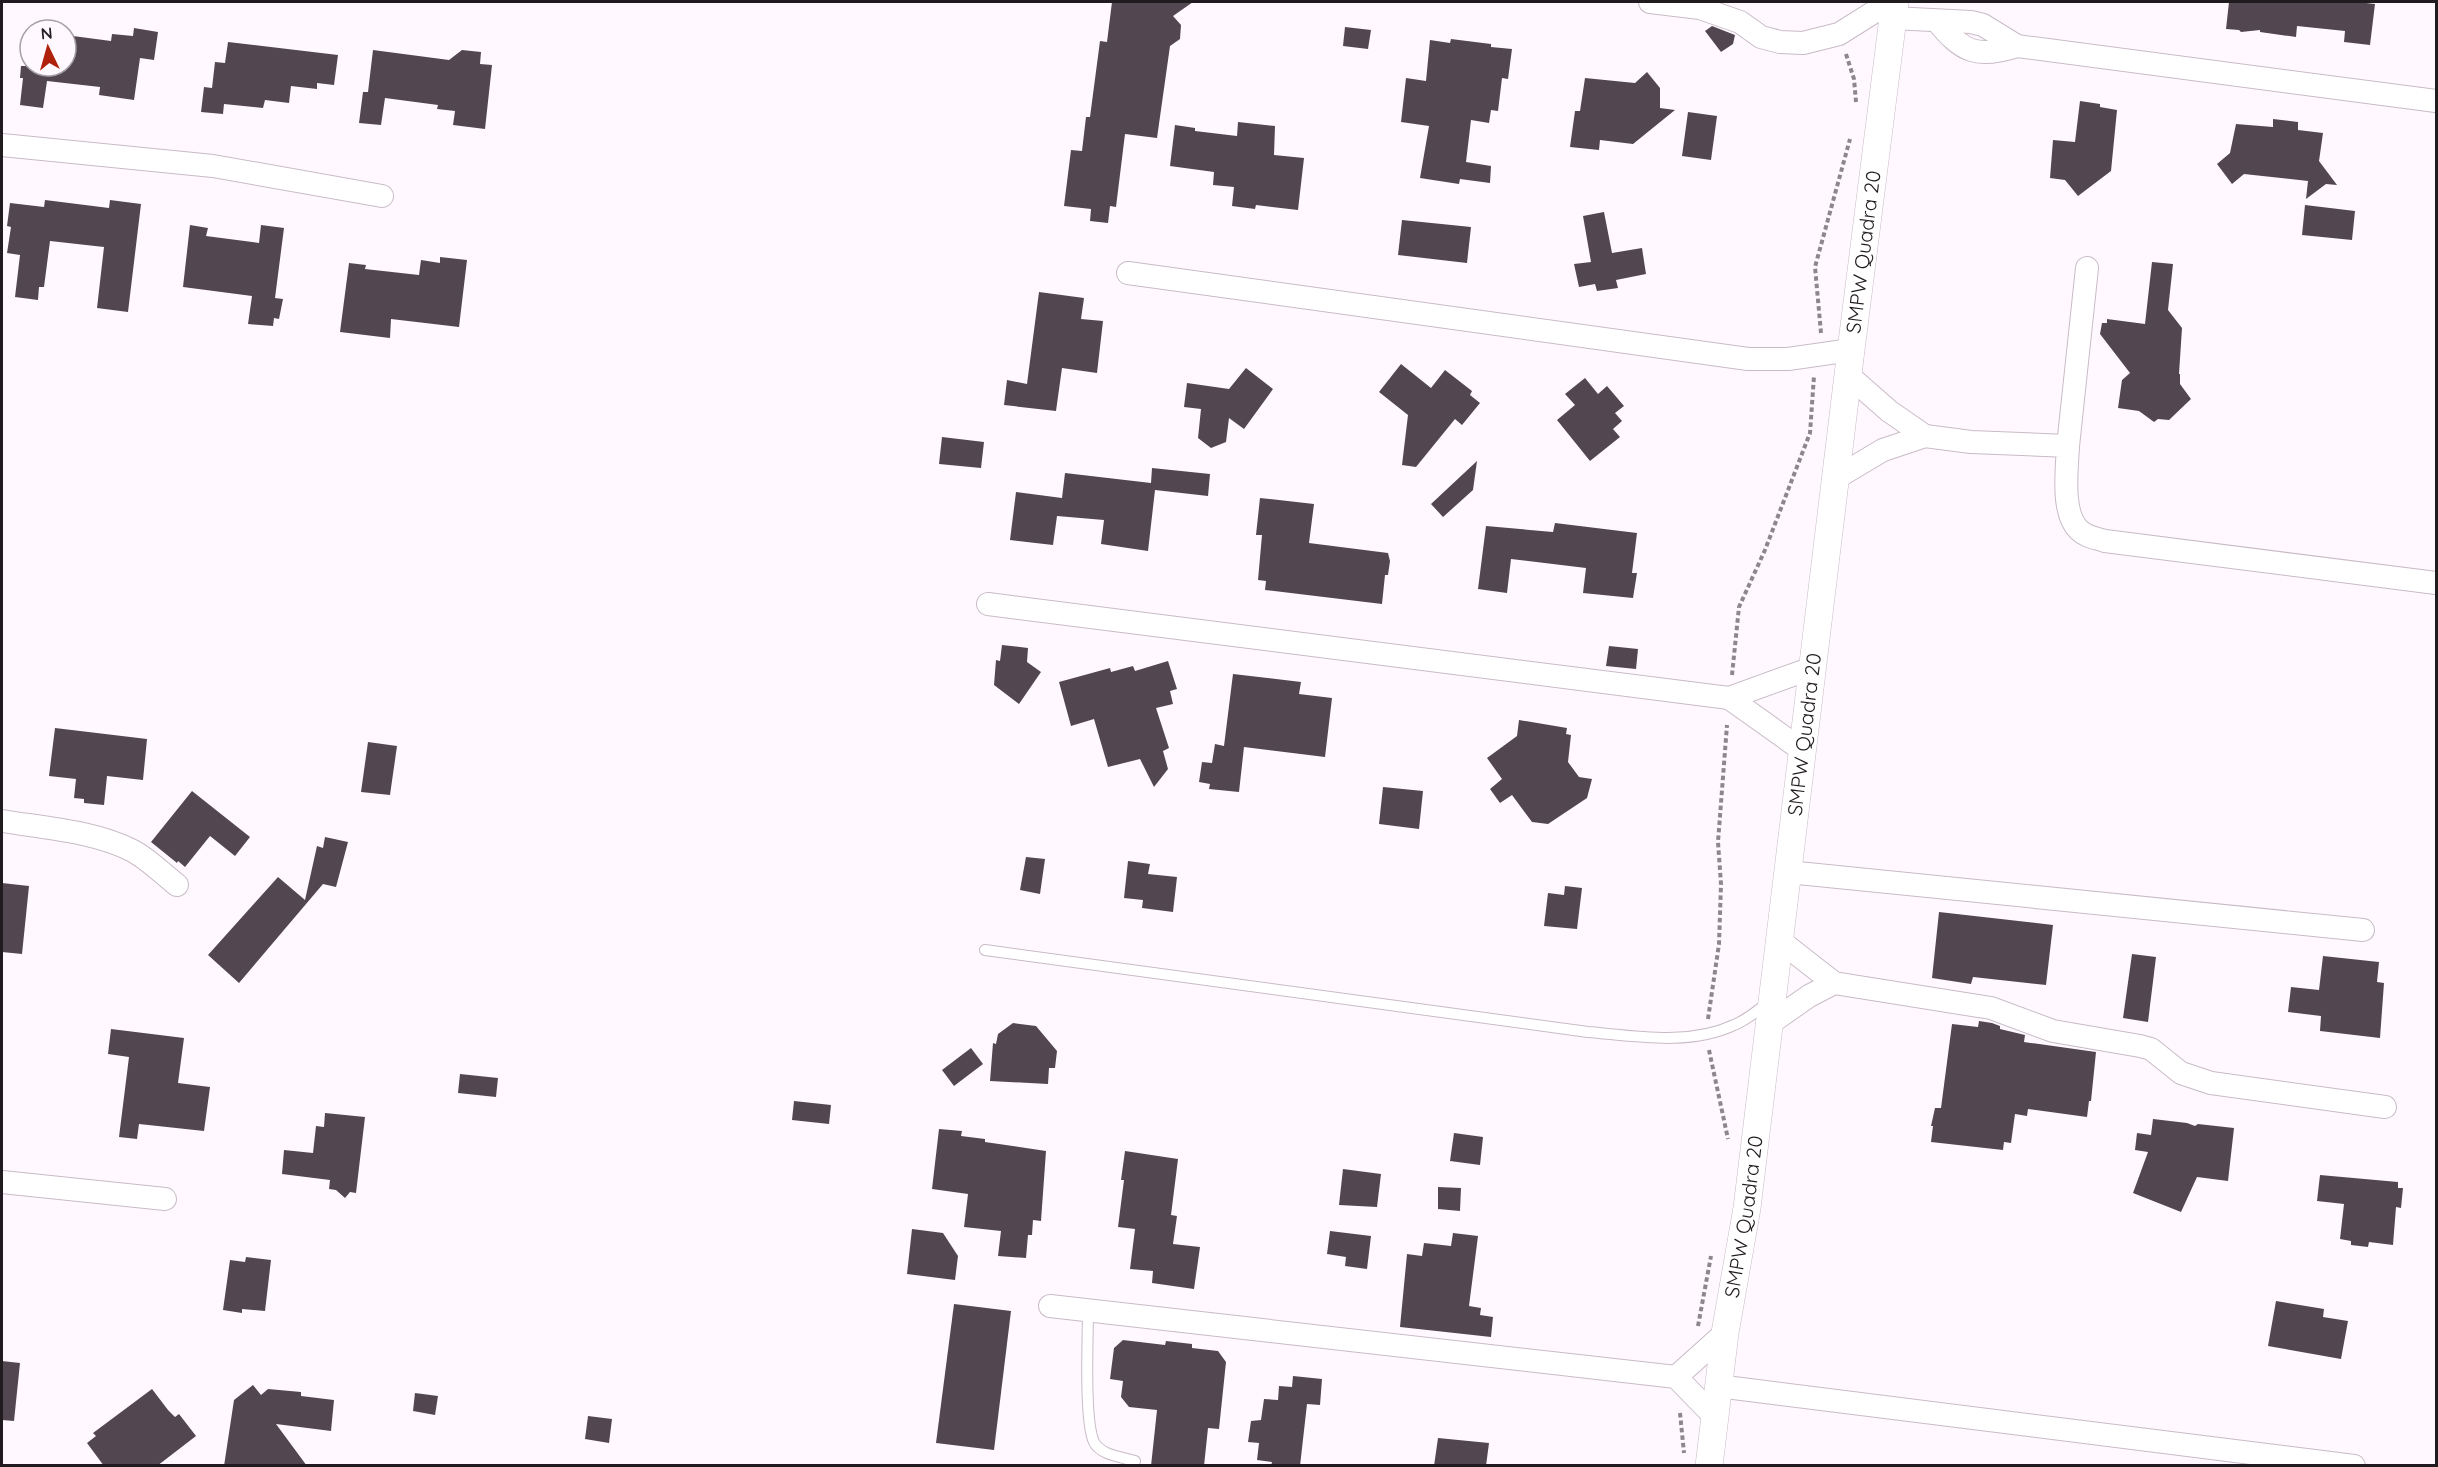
<svg xmlns="http://www.w3.org/2000/svg" width="2438" height="1467" viewBox="0 0 2438 1467" font-family="Quicksand,sans-serif">
<style>
.building{fill:#524751}
.lines{fill:none;stroke-linecap:round;stroke-linejoin:round}
.service-casing{stroke:#c8bbc7;stroke-width:12}
.minor-casing{stroke:#c8bbc7;stroke-width:24}
.tertiary-casing{stroke:#c8bbc7;stroke-width:28}
.path{stroke:#8d878c;stroke-width:4;stroke-dasharray:4.5 3;stroke-linecap:butt}
.service{stroke:#fff;stroke-width:10}
.minor{stroke:#fff;stroke-width:22}
.tertiary{stroke:#fff;stroke-width:27}
.labels{text-anchor:middle;stroke-width:6;stroke-linejoin:round;paint-order:stroke}
.street-label{font-size:20px;fill:#201b1f;stroke:#fff9ff}
</style>
<rect width="100%" height="100%" fill="#fff9ff"/>
<g class="building">
<path d="M1112,2h81l-20,14 8,9 -1,14 -10,7 -13,92 -32,-4 -9,73 -6,-1 -2,17 -18,-2 1,-12 -27,-3 7,-56 11,1 4,-34h4l10,-76 7,1z"/>
<path d="M2229,2h128l18,2 -5,41 -26,-3 1,-11 -48,-5 -1,11 -36,-5v-2l-19,2 -2,-2 -13,-1z"/>
<path d="M1712,26l23,9 -2,9 -12,8 -16,-21z"/>
<path d="M1345,27l26,3 -3,19 -25,-3z"/>
<path d="M134,28l24,4 -4,28 -14,-2 -6,42 -35,-5 1,-8 -53,-6 -4,27 -23,-3 3,-27h-3l1,-12h45v-23l6,1 1,-8 38,5 1,-7 21,2z"/>
<path d="M1451,39l40,5v3l21,2 -4,30 -6,-1 -4,33 -7,-1 -2,13 -18,-3 -5,42 25,4 -1,17 -30,-4 -1,5 -39,-6 9,-52 -28,-4 5,-44 20,3 4,-41 20,3z"/>
<path d="M228,42l110,13 -4,30 -17,-2v6l-26,-3 -2,17 -24,-3 -2,8 -39,-4 -1,10 -22,-2 3,-25 8,1 3,-26 10,1z"/>
<path d="M373,50l76,10 13,-10 19,2 -1,12 12,1 -7,64 -32,-4 2,-14 -18,-2 1,-4 -53,-7 -4,27 -22,-2 4,-31h5z"/>
<path d="M1647,72l13,16v20l15,2 -42,34 -33,-4 -1,10 -29,-3 5,-36h5l5,-33 50,5z"/>
<path d="M2080,101l20,3v3l17,3 -6,61 -33,25 -13,-16 -15,-2 3,-38 22,2z"/>
<path d="M1688,112l29,4 -6,44 -29,-4z"/>
<path d="M2273,119l25,3v8l25,3 -4,28 18,24 -11,-1 -20,15 2,-18 -64,-7 -12,10 -15,-20 13,-11 6,-29 37,3z"/>
<path d="M1238,122l37,4 -1,29 30,3 -6,52 -42,-5 -1,4 -23,-3 2,-19 -21,-2 1,-13 -44,-6 5,-41 20,3v3l42,5z"/>
<path d="M45,200l64,8 1,-8 31,4 -13,108 -31,-4 7,-61 -54,-6 -6,46h-5l-1,13 -23,-3 5,-42 -13,-2 4,-26 -4,-1 3,-23 34,4z"/>
<path d="M2305,205l50,6 -3,29 -50,-5z"/>
<path d="M1604,212l8,41 30,-5 4,26 -30,6 2,8 -21,3 -2,-7 -16,3 -5,-23 17,-2 -8,-46z"/>
<path d="M1402,220l69,7 -4,36 -69,-8z"/>
<path d="M190,225l18,3 -2,8 53,7 2,-18 23,3 -9,70 8,1 -4,20 -5,-1 -1,8 -25,-2 4,-28 -69,-9z"/>
<path d="M440,257l27,3 -8,67 -68,-8 -1,19 -50,-6 9,-69 17,2 -1,4 54,6 2,-15 19,3z"/>
<path d="M2152,262l21,2 -5,46 14,18 -3,46h1v10l11,15 -22,21 -11,-1 -4,3 -15,-11 -21,-3 4,-28 8,-7 -30,-39 2,-11h5v-4l38,5z"/>
<path d="M1039,292l45,6 -3,21 22,2 -6,52 -35,-5 -6,43 -52,-6 3,-25 20,4z"/>
<path d="M1401,364l30,24 14,-18 27,21 -2,4 10,8 -18,22 -7,-6 -39,48 -14,-2 6,-50 -29,-23z"/>
<path d="M1246,368l27,21 -29,40 -15,-11 -3,24 -15,6 -13,-10 3,-29 -17,-2 3,-24 42,6z"/>
<path d="M1585,378l13,16 9,-8 17,20 -9,7 7,8 -9,8 7,8 -30,24 -33,-41 18,-15 -10,-11z"/>
<path d="M942,437l42,5 -3,26 -42,-4z"/>
<path d="M1477,461l-4,29 -30,27 -12,-13z"/>
<path d="M1152,468l58,6 -2,22 -53,-6 -7,61 -47,-7 3,-24 -47,-4 -4,29 -43,-5 6,-48 46,6 3,-25 86,10z"/>
<path d="M1260,498l54,6 -5,39 79,10 2,8 -2,14h-3l-3,29 -117,-14 1,-9 -8,-1 4,-45h-6z"/>
<path d="M1555,523l82,10 -5,40h5l-4,25 -50,-5 3,-25 -75,-9 -4,34 -29,-4 8,-63 67,6z"/>
<path d="M1002,645l26,3 -1,14 14,10 -22,32 -25,-19 2,-25 4,1z"/>
<path d="M1609,646l29,3 -2,20 -30,-3z"/>
<path d="M1168,661l9,28 -7,2 3,13 -17,4 13,40 -6,3 5,18 -14,18 -14,-28 -32,8 -14,-48 -23,7 -12,-44 51,-14 1,4 22,-6 2,5z"/>
<path d="M1233,674l68,8 -2,12 33,4 -7,59 -81,-10 -5,45 -30,-3 1,-5 -11,-2 3,-20 10,1 3,-19 9,2z"/>
<path d="M1519,720l48,8 -1,6 5,1 -3,27 11,15 13,2 -5,19 -39,26 -16,-2 -20,-27 -12,8 -10,-14 12,-10 -15,-21 30,-22z"/>
<path d="M55,728l92,11 -4,41 -36,-4 -3,29 -20,-2v-4l-10,-1 2,-19 -27,-3z"/>
<path d="M368,742l29,4 -7,49 -29,-3z"/>
<path d="M1383,787l40,4 -4,38 -40,-5z"/>
<path d="M192,791l58,46 -15,19 -25,-20 -25,31 -7,-6 -1,2 -26,-21z"/>
<path d="M325,837l23,5 -12,45 -13,-3 -84,99 -31,-28 70,-78 27,23 12,-54 6,2z"/>
<path d="M1026,857l19,2 -5,35 -20,-4z"/>
<path d="M1128,861l22,3 -2,10 29,3 -4,35 -31,-4 1,-8 -19,-2z"/>
<path d="M2,883l27,3 -7,68 -20,-2z"/>
<path d="M1565,886l17,2 -5,41 -33,-3 4,-33 16,2z"/>
<path d="M1939,912l114,13 -7,60 -73,-8 -2,7 -39,-6z"/>
<path d="M2132,954l24,3 -8,65 -25,-4z"/>
<path d="M2323,956l56,6 -2,20 7,1 -4,55 -60,-7 1,-15 -33,-4 3,-25 28,3z"/>
<path d="M1979,1021l13,2 8,3v3l25,6 -1,7 72,10 -5,49h-2l-2,16 -59,-8 -1,7 -12,-2 -4,29 -7,-1 -1,8 -72,-8 2,-16h-2l4,-18h6l11,-84 26,3z"/>
<path d="M1013,1023l23,3 21,25 -2,17h-6l-1,16 -58,-3 3,-38 3,1 2,-10z"/>
<path d="M111,1029l73,9 -6,45 32,4 -6,44 -65,-7 -2,15 -18,-2 10,-80 -21,-3z"/>
<path d="M971,1048l12,16 -29,22 -12,-16z"/>
<path d="M460,1074l38,4 -2,19 -38,-4z"/>
<path d="M794,1101l37,4 -2,19 -37,-4z"/>
<path d="M325,1113l40,4 -9,76 -6,-1 -5,6 -9,-8 -7,-1 1,-9 -48,-6 2,-24 29,3 3,-27 8,1z"/>
<path d="M2153,1119l34,4 8,3 3,-2 36,4 -6,53 -31,-4 -16,35 -48,-19 15,-41 -13,-2 2,-17 14,2z"/>
<path d="M939,1129l23,2 -1,5 24,3v3l61,9 -5,70 -8,-1 -1,15h-4l-2,23 -28,-2 3,-25 -37,-4 4,-33 -36,-5z"/>
<path d="M1454,1133l29,4 -3,28 -30,-4z"/>
<path d="M1125,1151l53,8 -7,56 6,1 -4,28 27,3 -6,42 -42,-6 1,-12 -23,-2 5,-40 -17,-2 6,-47h-3z"/>
<path d="M1343,1169l38,5 -4,33 -38,-2z"/>
<path d="M2320,1175l78,7v6h5l-2,20 -5,-1 -3,38 -24,-3 -1,5 -17,-2v-4l-11,-2 4,-35 -27,-3z"/>
<path d="M1438,1187l23,1 -1,23 -22,-2z"/>
<path d="M912,1229l31,4 15,23 -3,24 -48,-6z"/>
<path d="M1330,1231l41,5 -4,33 -22,-3 1,-9 -19,-3z"/>
<path d="M1453,1233l25,3 -9,70 12,2 -1,7 13,2 -2,20 -91,-10 7,-73 15,2 2,-13 27,3z"/>
<path d="M246,1257l25,3 -6,51 -23,-2v4l-19,-3 7,-50 15,2z"/>
<path d="M2276,1301l48,8 -1,8 25,4 -7,38 -73,-13z"/>
<path d="M954,1304l57,7 -17,139 -58,-7z"/>
<path d="M1123,1340l42,5 1,-4 26,3v4l26,3 8,11 -7,67 -11,-1 -4,38h-53l6,-56 -28,-3 -8,-10 2,-16 -13,-2 4,-31z"/>
<path d="M2,1361l18,2 -6,58 -12,-1z"/>
<path d="M1293,1376l29,3 -2,26 -13,-1 -7,62h-29l1,-4 -15,-2 2,-17 -11,-1 3,-21 10,-1 3,-21 14,1 1,-14 13,1z"/>
<path d="M253,1385l8,10 7,-6 33,3v4l33,4 -3,31 -55,-7 31,42h-83l10,-66z"/>
<path d="M152,1389l16,21 7,7 4,-3 17,22 -39,30h-53l-17,-23 9,-7 -3,-3z"/>
<path d="M415,1393l23,3 -3,19 -22,-4z"/>
<path d="M588,1416l24,3 -3,24 -24,-4z"/>
<path d="M1438,1438l51,5 -3,23h-52z"/>
</g>
<g class="lines">
<defs>
<g id="service">
<path d="M985,950l603,82c48,4 101,14 146,-7 13,-5 24,-15 35,-23"/>
<path d="M1088,1310c0,27 -4,111 6,132 6,13 28,15 41,19"/>
</g>
<g id="minor">
<path d="M1650,2l50,6 40,14 21,15 19,5 23,1 36,-9 51,-32"/>
<path d="M1893,18l78,4 12,3 34,21 419,55"/>
<path d="M1937,21c25,31 40,38 80,25"/>
<path d="M2,145l211,21 169,30"/>
<path d="M1128,273l620,86h40l63,-9"/>
<path d="M1848,375l41,36 36,25"/>
<path d="M2068,446l19,-178"/>
<path d="M1836,478l47,-28 42,-14 46,6 97,4c-1,23 -7,67 11,84 7,7 17,8 26,11l331,42"/>
<path d="M988,604l741,94 83,-30"/>
<path d="M1729,698l73,52"/>
<path d="M2,821c42,7 92,10 131,30 15,8 30,23 44,34"/>
<path d="M1788,872l575,58"/>
<path d="M1779,940l55,43 157,25 62,23 87,15 11,3 30,24 30,10 174,24"/>
<path d="M1769,1024l40,-28 25,-13"/>
<path d="M2,1182l163,17"/>
<path d="M1050,1306l626,71 38,39"/>
<path d="M1676,1377l49,-44"/>
<path d="M1718,1386l636,80"/>
</g>
<g id="tertiary">
<path id="s1" d="M1709,1466l16,-133 22,-125 104,-858 44,-348"/>
</g>
</defs>
<use href="#service" class="service-casing"/>
<use href="#minor" class="minor-casing"/>
<use href="#tertiary" class="tertiary-casing"/>
<g class="path">
<path d="M1846,54l8,25 2,23"/>
<path d="M1821,333l-6,-66 35,-128"/>
<path d="M1732,675l7,-68 26,-57 45,-117 4,-57"/>
<path d="M1708,1019l11,-75 2,-60 -3,-42 9,-117"/>
<path d="M1709,1050l19,89"/>
<path d="M1698,1326l13,-70"/>
<path d="M1680,1413l4,40"/>
</g>
<use href="#service" class="service"/>
<use href="#minor" class="minor"/>
<use href="#tertiary" class="tertiary"/>
</g>
<g class="labels">
<g class="street-label">
<text dy="7" stroke="none"><textPath href="#s1" startOffset="1224">SMPW Quadra 20</textPath></text>
<text dy="7" stroke="none"><textPath href="#s1" startOffset="738">SMPW Quadra 20</textPath></text>
<text dy="7" stroke="none"><textPath href="#s1" startOffset="252">SMPW Quadra 20</textPath></text>
</g>
</g>
<rect width="2438" height="1467" fill="none" stroke="#201b1f" stroke-width="6"/>
<g transform="translate(48 48) rotate(355)"><circle r="28" fill="#fff9ff" stroke="#a6a0a5" stroke-width="1.5"/>
<path d="M0-4.5L10 22L0 15L-10 22Z" fill="#af210b"/>
<text y="-9" font-size="16" font-weight="bold" text-anchor="middle" fill="#201b1f">N</text>
</g>
</svg>
